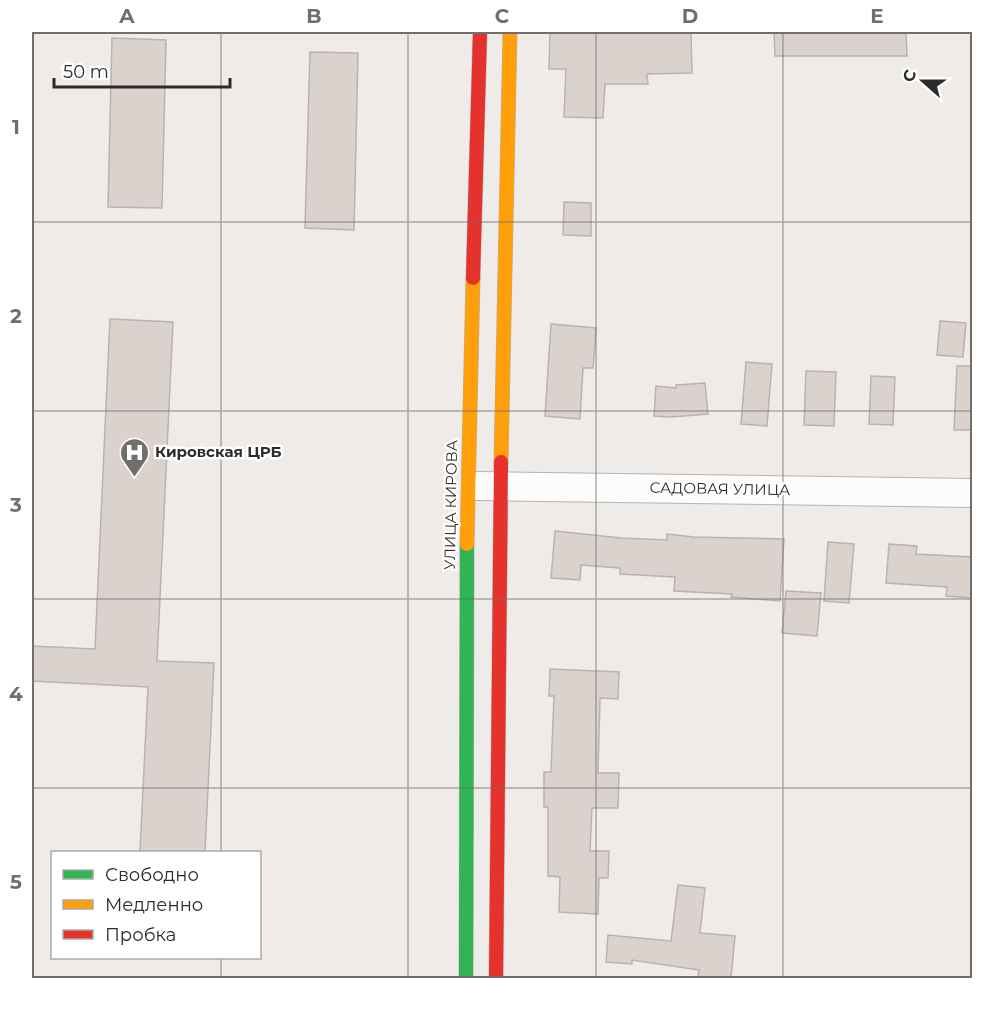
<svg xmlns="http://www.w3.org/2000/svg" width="1004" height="1010" viewBox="0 0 1004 1010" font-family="Montserrat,sans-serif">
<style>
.building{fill:#dbd2ce;stroke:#b6b3b2;stroke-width:1.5}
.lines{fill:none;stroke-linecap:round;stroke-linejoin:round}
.street-casing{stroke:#b6b3b1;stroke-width:30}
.fast-casing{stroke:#b6b3b1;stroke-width:15}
.slow-casing{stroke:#b6b3b1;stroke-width:15}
.jam-casing{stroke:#b6b3b1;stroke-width:15}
.street{stroke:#fcfcfc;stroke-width:28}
.fast{stroke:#30b455;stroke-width:14}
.slow{stroke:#ff9f0a;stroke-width:14}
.jam{stroke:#e5322d;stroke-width:14}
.grid{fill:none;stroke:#716e6c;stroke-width:1.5;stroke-opacity:0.55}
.labels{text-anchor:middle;stroke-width:5;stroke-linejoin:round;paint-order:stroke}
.poi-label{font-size:15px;font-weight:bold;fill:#2d2b29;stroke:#fff;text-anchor:start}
.street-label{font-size:15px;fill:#2d2b29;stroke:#fff}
.neatline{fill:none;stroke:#716e6c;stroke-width:2}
.grid-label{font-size:20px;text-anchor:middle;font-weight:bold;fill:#716e6c}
</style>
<rect width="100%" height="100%" fill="#eeebe8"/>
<g class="building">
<path d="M550,32h141l1,41 -45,1 1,10h-43l-2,34 -39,-1 2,-48h-17z"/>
<path d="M774,32h132l1,24h-132z"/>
<path d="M112,38l54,2 -4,168 -54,-1z"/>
<path d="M310,52l48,1 -4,177 -49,-2z"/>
<path d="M564,202l27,1v33l-28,-1z"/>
<path d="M110,319l63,3 -16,339 57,2 -9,189h-65l8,-165 -116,-6v-35l63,3z"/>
<path d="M940,321l26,2 -3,34 -26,-2z"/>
<path d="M551,324l45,4 -3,40h-10l-3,51 -35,-3z"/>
<path d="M746,362l26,2 -5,62 -26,-2z"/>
<path d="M957,366h15v64h-18z"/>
<path d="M806,371l30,1 -2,54 -30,-1z"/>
<path d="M871,376l24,1 -2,48 -24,-1z"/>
<path d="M705,383l3,31 -37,3 -17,-1 2,-30 20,2v-3z"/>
<path d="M555,531l66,7 46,2v-6l27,3 90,2 -4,62 -49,-4 1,-3 -58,-3 1,-14 -55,-3v-6l-39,-3 -1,15 -29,-2z"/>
<path d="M828,542l26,2 -5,59 -25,-2z"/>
<path d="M889,544l28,2 -1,8 56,3v41l-26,-2 1,-9 -61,-4z"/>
<path d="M786,591l35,2 -4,43 -35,-3z"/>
<path d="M550,669l69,3 -1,27 -18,-1 -2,75h21l-1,35h-26l-2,43h19l-1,27h-9l-1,36 -39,-2 1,-35 -12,-1v-69h-4v-35h7l3,-76h-5z"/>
<path d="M678,885l27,3 -5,45 35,3 -4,42h-33l1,-8 -67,-10v4l-26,-2 2,-27 63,6z"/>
</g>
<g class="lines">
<defs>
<path id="street" d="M478,486l494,7"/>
<path id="fast" d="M466,978l1,-434"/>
<g id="slow">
<path d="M501,462l9,-430"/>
<path d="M467,544l6,-266"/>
</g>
<g id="jam">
<path d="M473,278l7,-246"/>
<path d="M496,978l5,-516"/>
</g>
</defs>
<use href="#street" class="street-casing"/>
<use href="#fast" class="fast-casing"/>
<use href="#slow" class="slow-casing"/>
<use href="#jam" class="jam-casing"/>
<use href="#street" class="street"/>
<use href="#fast" class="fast"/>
<use href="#slow" class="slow"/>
<use href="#jam" class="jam"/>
</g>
<path class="grid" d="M221,32v820M408,32v946M596,32v946M783,32v946M32,222h940M32,411h940M32,599h940M32,788h940M221,958v20"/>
<defs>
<symbol id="hospital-pin" viewBox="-11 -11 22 30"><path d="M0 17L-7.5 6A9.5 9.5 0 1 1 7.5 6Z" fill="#716e6c" stroke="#fff"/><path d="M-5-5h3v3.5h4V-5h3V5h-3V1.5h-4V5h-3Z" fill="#fff"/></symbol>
</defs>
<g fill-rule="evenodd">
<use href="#hospital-pin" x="118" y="436" width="33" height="45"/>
</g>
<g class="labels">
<g class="poi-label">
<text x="155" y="457">Кировская ЦРБ</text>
</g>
<g class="street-label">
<text transform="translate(720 489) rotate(1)" y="5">САДОВАЯ УЛИЦА</text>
<text transform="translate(451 505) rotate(-89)" y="5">УЛИЦА КИРОВА</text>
</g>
</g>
<rect width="1004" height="1010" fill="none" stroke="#ffffff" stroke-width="66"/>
<rect x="51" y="851" width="210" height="108" fill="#ffffff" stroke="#abaaa9" stroke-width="1.5"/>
<rect x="63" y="870" width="30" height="9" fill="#30b455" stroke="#abaaa9" stroke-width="1.5"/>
<text x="105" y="881" font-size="18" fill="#2d2b29">Свободно</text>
<rect x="63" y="900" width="30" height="9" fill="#ff9f0a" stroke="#abaaa9" stroke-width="1.5"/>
<text x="105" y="911" font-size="18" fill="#2d2b29">Медленно</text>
<rect x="63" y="930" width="30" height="9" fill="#e5322d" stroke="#abaaa9" stroke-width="1.5"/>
<text x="105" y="941" font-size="18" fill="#2d2b29">Пробка</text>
<g transform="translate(923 81) rotate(291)" stroke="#ffffff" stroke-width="4.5" paint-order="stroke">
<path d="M0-4.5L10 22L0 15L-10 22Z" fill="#2d2b29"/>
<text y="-9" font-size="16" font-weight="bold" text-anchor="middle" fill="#2d2b29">С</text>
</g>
<path d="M54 78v9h176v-9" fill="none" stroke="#2d2b29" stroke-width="3"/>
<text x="63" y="78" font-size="18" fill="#2d2b29" stroke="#ffffff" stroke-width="4.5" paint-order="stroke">50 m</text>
<rect x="33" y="33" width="938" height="944" class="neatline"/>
<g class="grid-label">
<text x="127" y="23">A</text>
<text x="314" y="23">B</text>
<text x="502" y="23">C</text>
<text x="690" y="23">D</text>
<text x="877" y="23">E</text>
<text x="16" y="134">1</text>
<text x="16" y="323">2</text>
<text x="16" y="512">3</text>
<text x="16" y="701">4</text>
<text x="16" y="889">5</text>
</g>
</svg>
